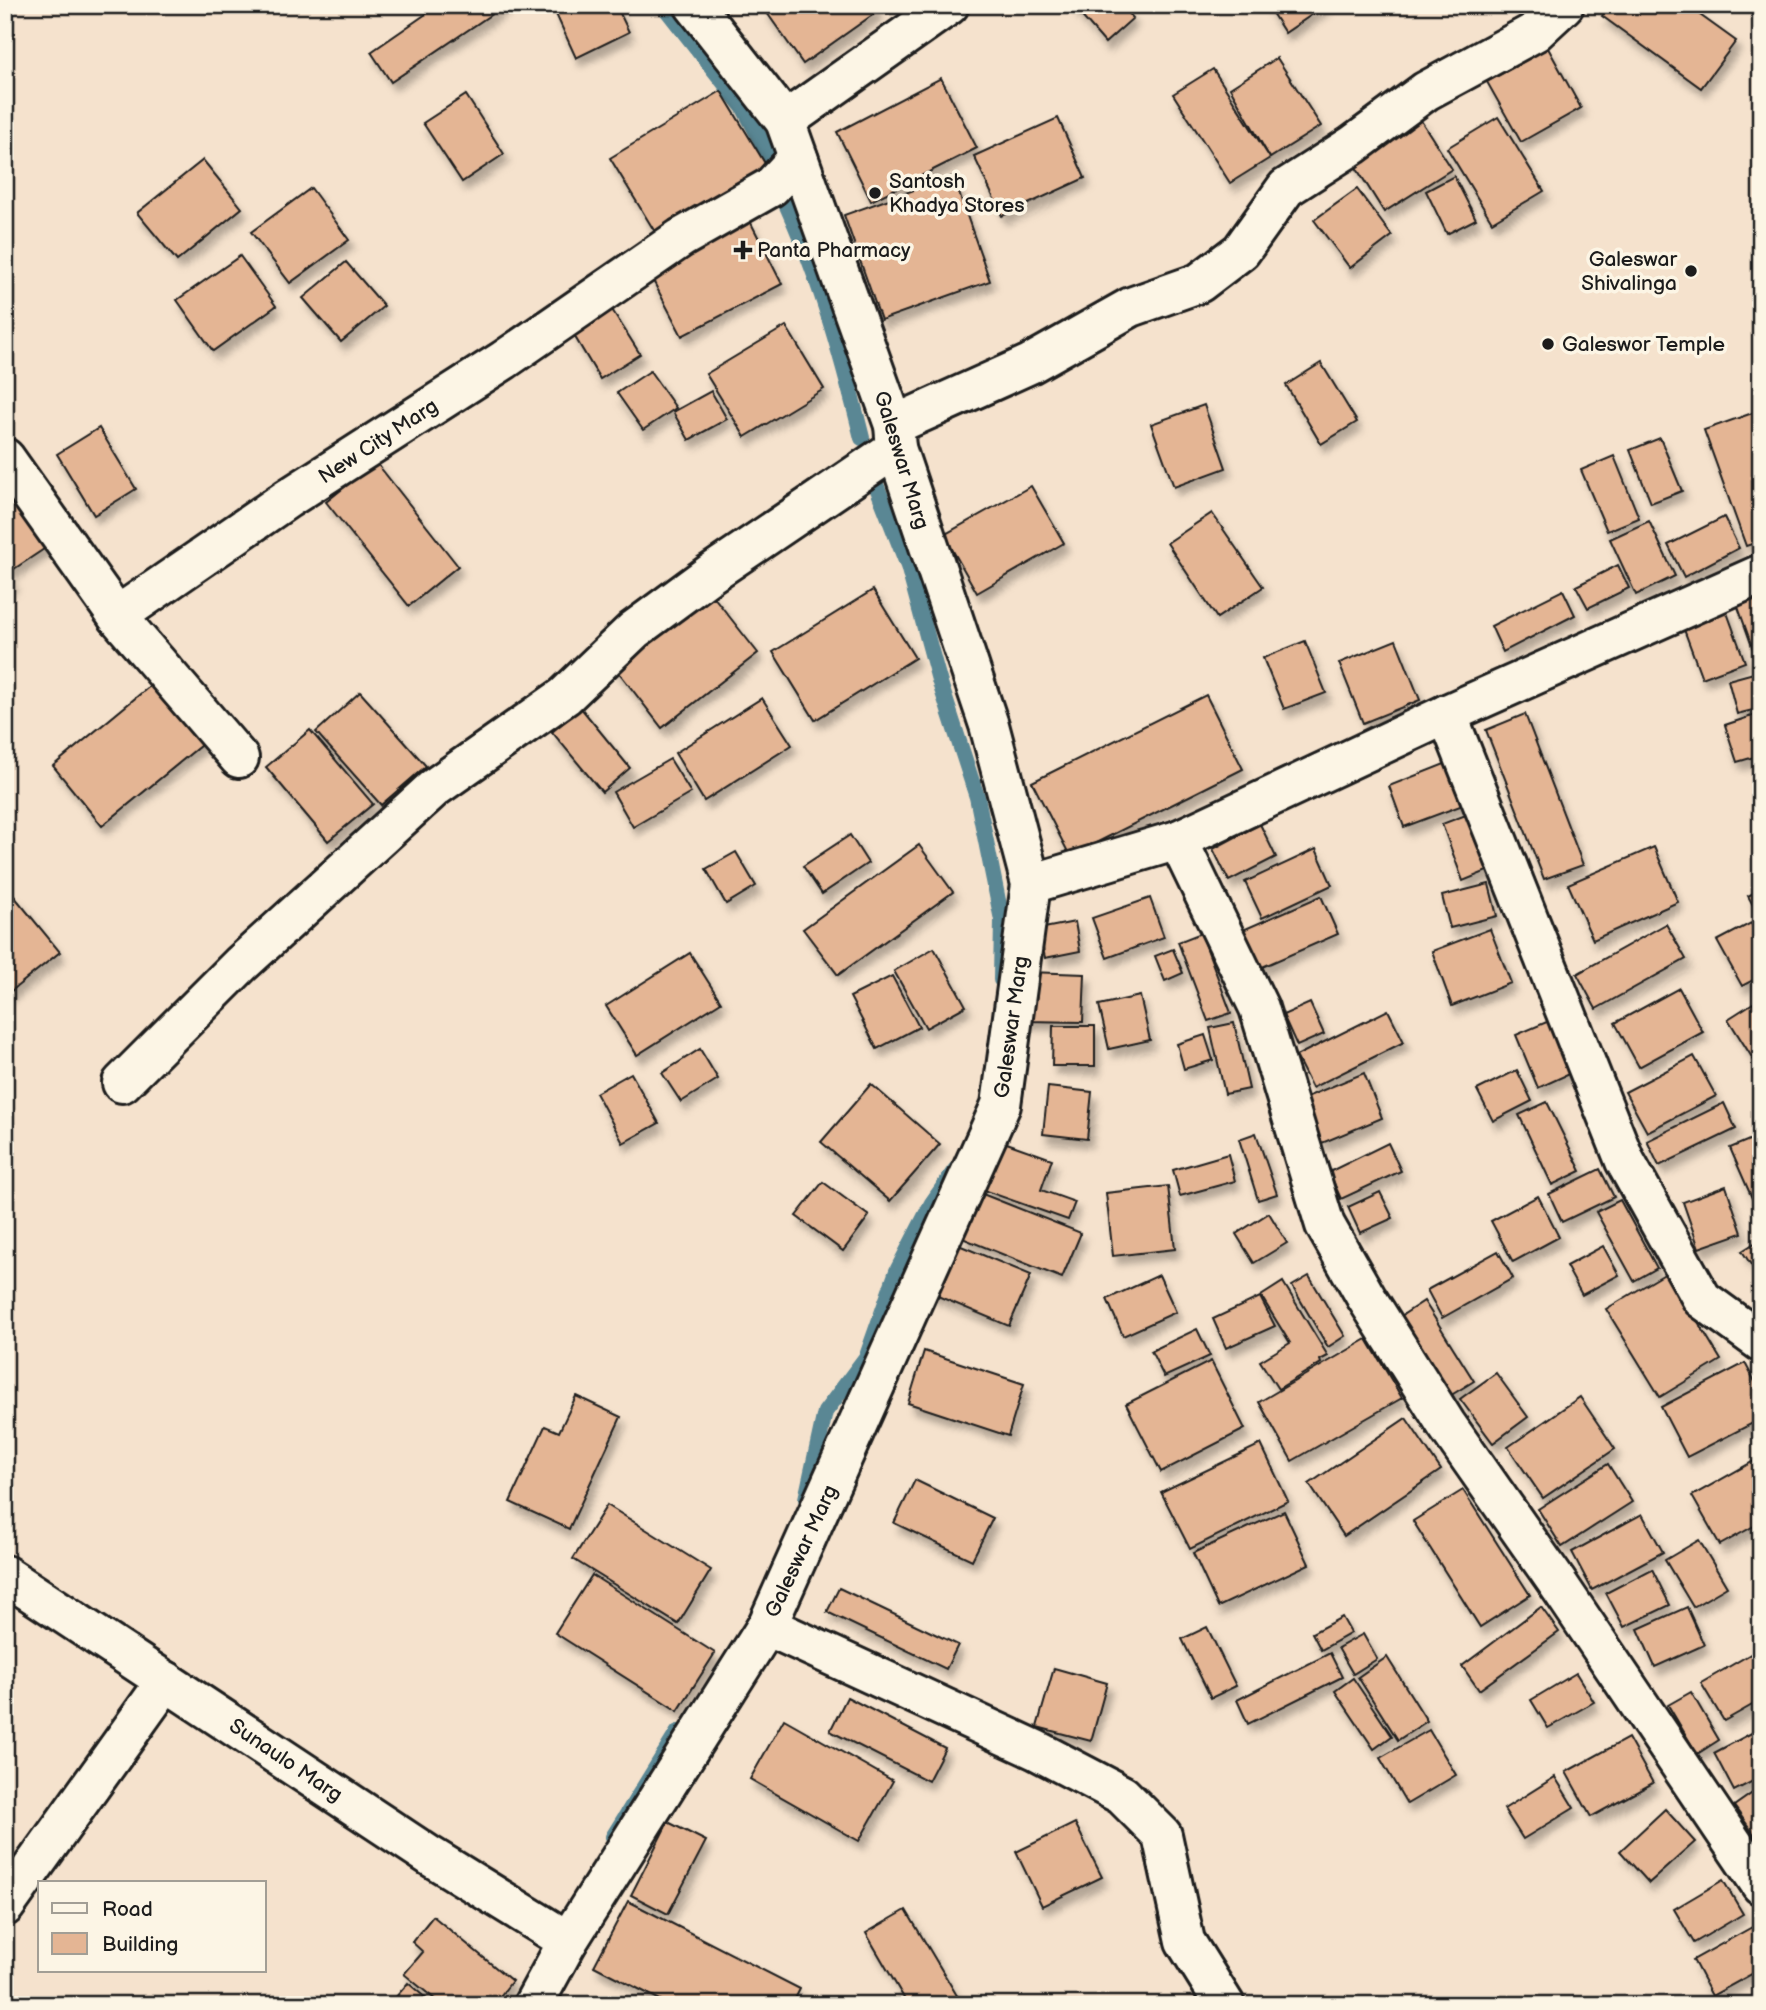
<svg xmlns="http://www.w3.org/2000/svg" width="1766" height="2010" viewBox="0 0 1766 2010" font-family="'Balsamiq Sans',sans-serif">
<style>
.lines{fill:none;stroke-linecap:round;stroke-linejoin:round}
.stream{stroke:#5a8794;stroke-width:16}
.building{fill:#e4b594;stroke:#1c1c1c;stroke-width:2;filter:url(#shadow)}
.minor-casing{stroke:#1c1c1c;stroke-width:44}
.minor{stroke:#fcf5e5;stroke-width:38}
.poi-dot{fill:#1c1c1c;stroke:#fcf5e5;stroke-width:2.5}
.labels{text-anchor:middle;stroke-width:7;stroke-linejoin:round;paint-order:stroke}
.poi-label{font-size:21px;fill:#1c1c1c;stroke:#fcf5e5;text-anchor:start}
.street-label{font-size:21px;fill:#1c1c1c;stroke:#fcf5e5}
</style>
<defs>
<filter id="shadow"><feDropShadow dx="4.5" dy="8" stdDeviation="3.5" flood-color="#0004"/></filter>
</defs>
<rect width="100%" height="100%" fill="#f5e2cd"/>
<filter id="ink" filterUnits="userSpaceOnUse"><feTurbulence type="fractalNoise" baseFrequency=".0143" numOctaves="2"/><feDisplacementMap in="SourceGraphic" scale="14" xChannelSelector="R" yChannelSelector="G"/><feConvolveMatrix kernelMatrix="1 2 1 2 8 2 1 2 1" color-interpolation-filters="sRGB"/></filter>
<g filter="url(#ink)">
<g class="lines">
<g class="stream">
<path d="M663,5l81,103 27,51"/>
<path d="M780,191c38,79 61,162 82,247"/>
<path d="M869,467l39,99 31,114 38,117 25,123 -1,60"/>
<path d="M806,1499l19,-87 42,-56 30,-85 35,-68 23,-33"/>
<path d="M613,1837l65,-105"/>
</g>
</g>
<g class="building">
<path d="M439,5h66l-114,77 -20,-30z"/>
<path d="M568,5h48l13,27 -53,26 -21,-46z"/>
<path d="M771,5h103l4,6 -75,53 -38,-54z"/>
<path d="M1072,5h50l11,13 -28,25z"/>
<path d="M1267,5h59l-41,28z"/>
<path d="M1610,5h76l50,36 -35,47 -99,-72z"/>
<path d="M1548,48l33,60 -60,34 -34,-60z"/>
<path d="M1277,58l44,68 -51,32 -40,-70z"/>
<path d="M1213,69l57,89 -40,25 -57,-89z"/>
<path d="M941,78l36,70 -106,53 -34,-69z"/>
<path d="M721,91l48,79 -111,67 -48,-79z"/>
<path d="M466,95l38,59 -42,28 -39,-59z"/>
<path d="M1498,117l46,74 -52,31 -45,-74z"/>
<path d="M1058,118l27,60 -83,38 -28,-60z"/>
<path d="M1420,119l32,50 -68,43 -32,-51z"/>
<path d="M203,160l39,48 -65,53 -40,-48z"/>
<path d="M953,176l37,105 -109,39 -37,-105z"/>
<path d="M1454,176l22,43 -29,15 -21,-43z"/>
<path d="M311,188l38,52 -59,43 -39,-51z"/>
<path d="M1357,189l35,47 -42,32 -36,-48z"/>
<path d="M750,221l32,63 -100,52 -33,-63z"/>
<path d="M240,256l36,50 -63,45 -36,-51z"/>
<path d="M346,262l38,44 -43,36 -38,-44z"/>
<path d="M611,308l29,46 -40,25 -28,-47z"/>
<path d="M786,326l38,63 -79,48 -39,-63z"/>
<path d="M1321,363l36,59 -36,22 -35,-59z"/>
<path d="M650,371l26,37 -33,22 -26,-37z"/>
<path d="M711,391l16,28 -38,21 -16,-28z"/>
<path d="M1204,405l22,63 -52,19 -23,-63z"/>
<path d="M1761,410v131l-15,5 -42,-116z"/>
<path d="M99,428l37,61 -42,26 -37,-61z"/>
<path d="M1660,438l22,53 -31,12 -21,-53z"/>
<path d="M1614,456l25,62 -32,13 -26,-61z"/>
<path d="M376,462l82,104 -49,40 -83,-104z"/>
<path d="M1031,486l33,57 -87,50 -33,-58z"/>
<path d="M11,495l36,52 -36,24 -6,-8v-63z"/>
<path d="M1212,513l51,74 -46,31 -50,-75z"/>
<path d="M1724,517l15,31 -55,29 -16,-32z"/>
<path d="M1649,521l26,55 -39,19 -26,-56z"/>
<path d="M1618,565l11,23 -41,20 -12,-22z"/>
<path d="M5,571l8,11 -8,5z"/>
<path d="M873,590l42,68 -100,62 -42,-68z"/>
<path d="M1563,590l12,25 -72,37 -12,-26z"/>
<path d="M710,592l48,61 -96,75 -48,-62z"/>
<path d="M1761,595v70l-2,1 -22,-62z"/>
<path d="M1725,607l20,55 -43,16 -20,-54z"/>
<path d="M1396,640l24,60 -57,23 -24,-60z"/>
<path d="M1305,641l21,52 -42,16 -21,-51z"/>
<path d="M1761,671v37l-24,6 -9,-34z"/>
<path d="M156,681l50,60 -104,85 -49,-60z"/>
<path d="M360,692l66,74 -45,39 -65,-73z"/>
<path d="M1206,695l37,74 -173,87 -38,-74z"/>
<path d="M762,698l30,47 -88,56 -29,-48z"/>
<path d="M581,708l49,60 -28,24 -50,-60z"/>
<path d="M1761,713v42l-24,7 -12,-37z"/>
<path d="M1525,714l58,151 -39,14 -58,-149z"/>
<path d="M310,730l63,74 -45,37 -62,-74z"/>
<path d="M670,759l21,34 -58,34 -20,-35z"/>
<path d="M1447,763l16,42 -59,22 -15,-41z"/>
<path d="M1471,813l21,56 -29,12 -21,-57z"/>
<path d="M1260,824l16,33 -47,24 -16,-32z"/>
<path d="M850,835l18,28 -46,31 -19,-28z"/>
<path d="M919,845l34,47 -115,83 -35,-46z"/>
<path d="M1654,847l24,55 -85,38 -25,-56z"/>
<path d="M1316,849l16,36 -70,33 -17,-36z"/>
<path d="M736,852l20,34 -30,18 -20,-35z"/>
<path d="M1489,884l8,32 -47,12 -8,-32z"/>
<path d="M1761,889v31l-13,-24z"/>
<path d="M14,896l46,56 -55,44v-93z"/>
<path d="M1321,896l17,38 -78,34 -17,-38z"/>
<path d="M1150,898l14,39 -57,21 -15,-40z"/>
<path d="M1075,922l5,29 -35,7 -6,-29z"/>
<path d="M1751,923l10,18v35l-19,10 -25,-45z"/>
<path d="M1666,924l20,35 -90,50 -19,-35z"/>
<path d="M1490,929l21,54 -59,23 -20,-55z"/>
<path d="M1201,933l30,80 -23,8 -30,-79z"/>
<path d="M934,948l32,58 -40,22 -32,-57z"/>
<path d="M1173,949l10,24 -18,8 -10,-25z"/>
<path d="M690,953l31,49 -84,53 -31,-49z"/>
<path d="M1028,972l57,2 -2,48 -57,-1z"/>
<path d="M892,976l27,51 -42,22 -27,-52z"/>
<path d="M1679,988l24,44 -64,35 -24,-44z"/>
<path d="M1140,996l10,44 -41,9 -10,-44z"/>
<path d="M1310,1003l14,31 -27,12 -14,-31z"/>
<path d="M1753,1003l8,12 -1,55 -32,-51z"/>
<path d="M1388,1010l16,32 -92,46 -16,-32z"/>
<path d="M1549,1021l22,52 -33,15 -22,-53z"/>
<path d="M1234,1023l15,66 -24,5 -15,-66z"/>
<path d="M1053,1026h42v40h-43z"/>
<path d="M1205,1035l8,25 -29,9 -7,-25z"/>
<path d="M700,1049l18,30 -37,23 -19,-29z"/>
<path d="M1694,1056l22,40 -69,36 -22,-40z"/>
<path d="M1517,1070l15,31 -39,20 -16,-31z"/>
<path d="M631,1073l28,50 -36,20 -27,-50z"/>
<path d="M1364,1073l18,45 -60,25 -18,-45z"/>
<path d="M871,1084l69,60 -50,57 -69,-59z"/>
<path d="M1048,1087l44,5 -5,47 -44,-5z"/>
<path d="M1547,1102l34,69 -29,14 -33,-70z"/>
<path d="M1724,1103l12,26 -77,37 -12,-25z"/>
<path d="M1256,1133l21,61 -19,6 -19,-61z"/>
<path d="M1761,1135v68l-6,2 -25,-57z"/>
<path d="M1001,1141l51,18 -11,31 34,12 -7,18 -85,-30z"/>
<path d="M1388,1143l13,28 -60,28 -12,-27z"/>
<path d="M1228,1154l7,27 -55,15 -7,-26z"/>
<path d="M1600,1169l14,28 -52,25 -13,-28z"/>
<path d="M823,1182l46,34 -26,35 -47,-35z"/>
<path d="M1168,1186l7,63 -62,7 -7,-63z"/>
<path d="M1726,1186l16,47 -43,15 -16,-46z"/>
<path d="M1380,1192l13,26 -33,15 -12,-26z"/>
<path d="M980,1193l101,40 -19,45 -100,-40z"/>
<path d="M1538,1196l21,41 -46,25 -22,-41z"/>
<path d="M1620,1200l37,68 -23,13 -38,-69z"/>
<path d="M1269,1213l18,30 -33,20 -18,-29z"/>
<path d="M1761,1239v41l-19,-29z"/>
<path d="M949,1241l82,34 -22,51 -81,-34z"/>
<path d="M1603,1246l16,29 -37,20 -16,-29z"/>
<path d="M1498,1251l15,27 -71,40 -15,-28z"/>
<path d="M1668,1272l53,88 -61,37 -54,-88z"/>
<path d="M1159,1275l17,37 -53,24 -16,-37z"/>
<path d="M1309,1276l36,60 -17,11 -36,-61z"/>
<path d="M1283,1282l45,74 -8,4 1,3 -43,26 -18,-28 30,-18 -29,-47z"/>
<path d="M1260,1297l15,29 -49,22 -13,-29z"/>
<path d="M1424,1301l50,80 -26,16 -50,-79z"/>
<path d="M1197,1329l13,27 -46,21 -13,-26z"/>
<path d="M1367,1339l35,59 -110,63 -33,-59z"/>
<path d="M924,1351l100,33 -16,52 -100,-33z"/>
<path d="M1211,1361l34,68 -84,43 -35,-68z"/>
<path d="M1745,1363l16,30v26l-74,38 -26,-50z"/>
<path d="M1496,1373l32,44 -35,26 -33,-44z"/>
<path d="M576,1396l45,21 -52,112 -59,-27 35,-76 14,6z"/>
<path d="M1580,1397l35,52 -72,49 -35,-51z"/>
<path d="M1406,1418l35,52 -97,66 -35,-52z"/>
<path d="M1261,1444l27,57 -98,48 -29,-57z"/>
<path d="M1761,1457v65l-41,23 -28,-49z"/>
<path d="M1608,1464l24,38 -70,45 -24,-38z"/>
<path d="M915,1480l78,38 -21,42 -78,-37z"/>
<path d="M1463,1490l67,105 -50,32 -67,-106z"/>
<path d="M607,1505l104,65 -33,54 -105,-65z"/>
<path d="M1284,1511l25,53 -91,43 -25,-54z"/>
<path d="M1642,1514l21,38 -71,38 -20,-38z"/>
<path d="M1699,1540l28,47 -34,20 -28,-47z"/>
<path d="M1652,1569l18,36 -46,22 -18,-34z"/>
<path d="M592,1575l123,78 -37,58 -123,-78z"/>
<path d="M839,1588l119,57 -12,24 -119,-57z"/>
<path d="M1541,1607l18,25 -80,58 -17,-24z"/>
<path d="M1687,1607l17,38 -49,22 -17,-38z"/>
<path d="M1342,1617l9,16 -30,17 -9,-17z"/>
<path d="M1207,1627l29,59 -25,12 -29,-59z"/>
<path d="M1363,1634l14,25 -24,15 -15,-26z"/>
<path d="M1761,1648v52l-37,21 -23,-38z"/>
<path d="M1330,1653l12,24 -94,47 -11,-24z"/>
<path d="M1387,1657l40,64 -29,19 -40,-63z"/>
<path d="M1054,1668l53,15 -16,58 -54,-14z"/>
<path d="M1576,1673l18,29 -46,26 -17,-28z"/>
<path d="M1353,1678l39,58 -18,13 -39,-58z"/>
<path d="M1691,1692l28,48 -22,14 -29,-49z"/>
<path d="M847,1697l98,51 -17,33 -98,-50z"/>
<path d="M784,1719l109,62 -34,60 -109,-62z"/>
<path d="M1761,1728v49l-27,14 -20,-38z"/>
<path d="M1429,1730l27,45 -49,29 -27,-46z"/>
<path d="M1628,1738l25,45 -62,34 -25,-45z"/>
<path d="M1555,1777l19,31 -51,31 -19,-30z"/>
<path d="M1761,1787v57l-27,-38z"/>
<path d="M1665,1809l30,33 -46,41 -29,-32z"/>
<path d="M668,1822l38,19 -38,73 -37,-19z"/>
<path d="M1075,1823l27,54 -60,29 -26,-54z"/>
<path d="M1723,1880l20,34 -49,29 -20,-34z"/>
<path d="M628,1901l172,88 -8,16h-122l-76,-39z"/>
<path d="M906,1910l56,94 -54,1 -42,-72z"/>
<path d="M433,1916l79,65 -19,24h-51l-38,-31 19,-22 -11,-10z"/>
<path d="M1754,1926l7,11v32l-49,27 -19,-36z"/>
<path d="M408,1983l26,22h-45z"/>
</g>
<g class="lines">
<defs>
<g id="minor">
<path d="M785,121l164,-116"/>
<path d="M894,425l136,-61 101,-57 68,-24 42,-32 45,-63 67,-43 73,-54 109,-59 29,-27"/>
<path d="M5,458l112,158 170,-117 217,-139 177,-122 90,-51 27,-29"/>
<path d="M117,616l122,142"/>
<path d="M1447,714l178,447 77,138 59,43"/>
<path d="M1178,840l81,168 66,217 41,72 80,127 110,157 205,304"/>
<path d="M1031,884l147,-44 269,-126 314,-140"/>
<path d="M122,1083l119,-119 193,-176 131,-92 69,-66 76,-56 186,-126"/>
<path d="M5,1575l425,281 138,85"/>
<path d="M767,1626l269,124 86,45 40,40 23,106 40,64"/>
<path d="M5,1906l161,-225"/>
<path d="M533,2005l35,-64 199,-315 234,-521 30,-221 -42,-159 -93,-277 -2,-23 -109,-304 -91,-116"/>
</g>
</defs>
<use href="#minor" class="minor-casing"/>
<use href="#minor" class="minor"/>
</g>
</g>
<g class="poi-dot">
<circle cx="875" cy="193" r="7"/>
<path d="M739.5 239.5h7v7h7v7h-7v7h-7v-7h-7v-7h7z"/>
<circle cx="1691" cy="271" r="7"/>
<circle cx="1548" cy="344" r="7"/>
</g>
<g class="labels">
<g class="poi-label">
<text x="889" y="188">Santosh<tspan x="889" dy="24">Khadya Stores</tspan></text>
<text x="757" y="257">Panta Pharmacy</text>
<text x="1677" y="266" text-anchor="end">Galeswar<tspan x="1677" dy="24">Shivalinga</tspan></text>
<text x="1562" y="351">Galeswor Temple</text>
</g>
<g class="street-label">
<text transform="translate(378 441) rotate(-33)" y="7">New City Marg</text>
<text transform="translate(902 460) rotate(73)" y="7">Galeswar Marg</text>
<text transform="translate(1011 1027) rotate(-82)" y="7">Galeswar Marg</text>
<text transform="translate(801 1551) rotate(-65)" y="7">Galeswar Marg</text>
<text transform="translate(286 1760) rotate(34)" y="7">Sunaulo Marg</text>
</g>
</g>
<rect width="1766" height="2010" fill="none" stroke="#fcf5e5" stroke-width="28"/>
<rect x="14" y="14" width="1738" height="1982" fill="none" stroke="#1c1c1c" stroke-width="2.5" filter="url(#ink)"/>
<rect x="38" y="1881" width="228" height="91" fill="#fcf5e5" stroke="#a29e95" stroke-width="2"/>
<rect x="52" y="1903" width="35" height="10" fill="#fcf5e5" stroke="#a29e95" stroke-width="2"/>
<text x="102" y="1916" font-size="21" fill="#1c1c1c">Road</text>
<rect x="52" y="1933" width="35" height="21" fill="#e4b594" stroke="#a29e95" stroke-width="2"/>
<text x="102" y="1951" font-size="21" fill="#1c1c1c">Building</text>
</svg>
